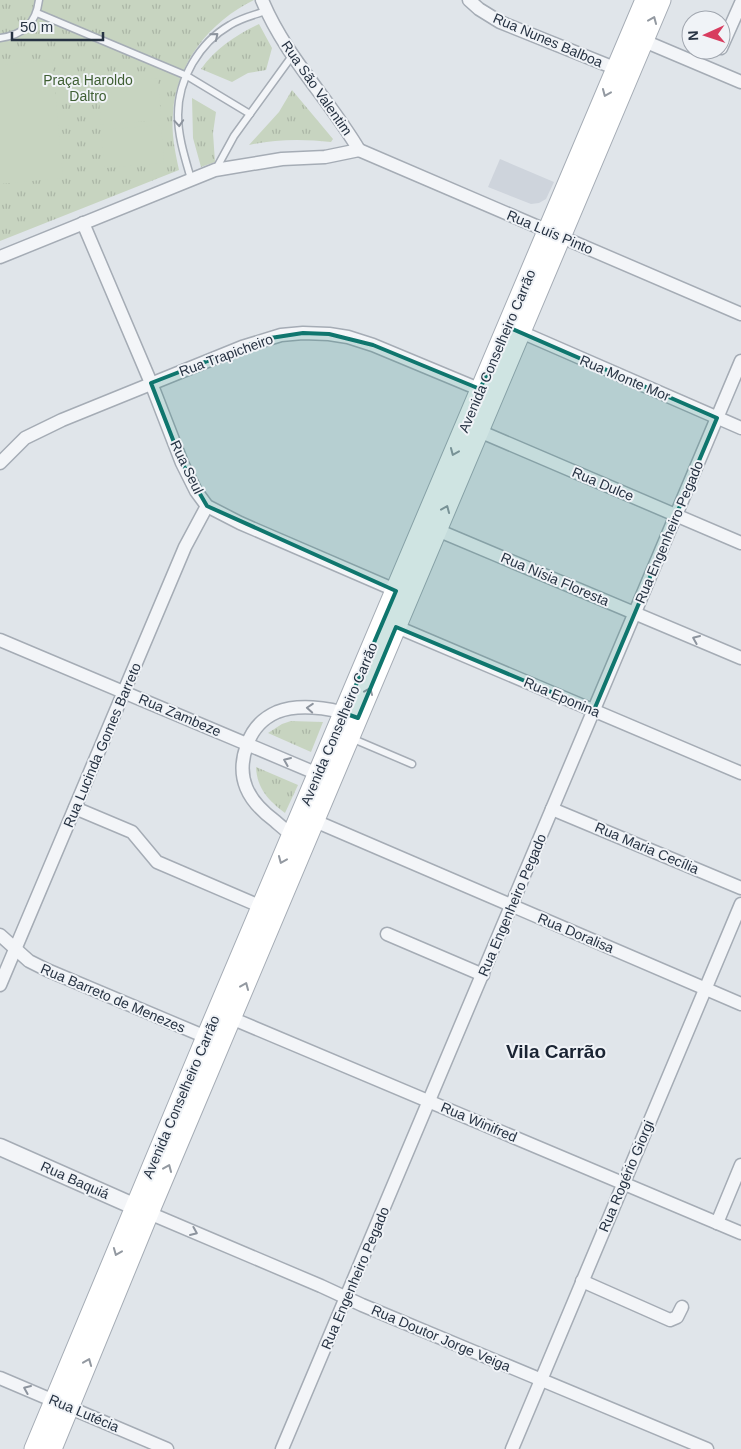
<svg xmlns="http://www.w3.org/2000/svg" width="741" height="1449" viewBox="0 0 741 1449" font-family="Helvetica,sans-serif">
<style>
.built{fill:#ced4dc}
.park{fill:url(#park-tufts)}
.garden{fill:#c7d4c0}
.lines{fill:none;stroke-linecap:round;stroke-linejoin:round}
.service-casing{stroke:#a5acb5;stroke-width:9}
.minor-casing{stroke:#a5acb5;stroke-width:15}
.tertiary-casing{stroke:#a5acb5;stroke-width:19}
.secondary-casing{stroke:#a5acb5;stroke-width:21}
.service{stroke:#f3f5f8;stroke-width:6}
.minor{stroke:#f3f5f8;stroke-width:12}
.tertiary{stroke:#f3f5f8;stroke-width:16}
.secondary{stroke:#fff;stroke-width:19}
.oneway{stroke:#9399a1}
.oneway2{stroke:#8d949e}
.marked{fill:#0f766e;fill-opacity:0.2;stroke:#0f766e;stroke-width:4;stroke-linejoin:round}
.labels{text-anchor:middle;stroke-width:4;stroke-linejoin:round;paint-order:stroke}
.street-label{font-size:14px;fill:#273343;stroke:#f0f3f7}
.park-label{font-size:14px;fill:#3f5f33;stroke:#f0f3f7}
.district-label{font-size:19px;font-weight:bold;fill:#1a2433;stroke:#f0f3f7}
</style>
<defs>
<pattern id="park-tufts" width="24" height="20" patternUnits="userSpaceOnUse" patternTransform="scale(1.25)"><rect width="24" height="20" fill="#c7d4c0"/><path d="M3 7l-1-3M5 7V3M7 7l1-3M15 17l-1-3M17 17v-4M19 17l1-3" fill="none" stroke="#abb6a6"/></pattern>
</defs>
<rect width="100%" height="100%" fill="#e0e5ea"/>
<path class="built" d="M500,159l54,23 -8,17 -7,4 -8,1 -43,-17z"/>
<g class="park">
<path d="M0,0h254c-44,21 -78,64 -81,113 -2,20 2,38 6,57l-179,71z"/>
<path d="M259,24l13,24 -6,22 -18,3 -16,9 -31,-13c15,-21 35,-34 58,-45z"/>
<path d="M292,90l41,49 -2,3c-27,-3 -56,-3 -82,3l30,-33z"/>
<path d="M192,98l24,14 -3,21 2,29 -14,5 -8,-29z"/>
<path d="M291,721l32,1 -12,30 -43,-19 14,-9z"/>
<path d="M256,767l42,18 -13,28c-16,-12 -28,-24 -29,-46z"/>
</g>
<g class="garden">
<path d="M52,59l11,119 -63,6v-119z"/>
<path d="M158,78l3,42 -60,5 -3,-41z"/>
<path d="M161,125l3,38 -59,5 -4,-38z"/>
</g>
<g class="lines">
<defs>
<g id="service">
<path d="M37,13l150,63 63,38"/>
<path d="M0,38c23,-3 36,-14 39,-38"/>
<path d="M216,169l18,-33 58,-80"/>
<path d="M191,179c-6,-21 -13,-42 -13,-64 0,-36 21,-72 52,-90 11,-7 24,-10 36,-14"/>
<path d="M351,738l61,26"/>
</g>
<g id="minor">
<path d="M262,0c23,56 67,99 97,150"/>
<path d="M469,0l10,9 21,13 122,49"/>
<path d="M637,38l104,44"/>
<path d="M721,48l20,-45"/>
<path d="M359,150l382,164"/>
<path d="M83,223l68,160 31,80 14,28 11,15 33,17 162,70"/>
<path d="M0,257l215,-87 67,-11 43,-2 34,-7"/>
<path d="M514,329l227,99"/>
<path d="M472,428l269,115"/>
<path d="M0,463l25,-25 37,-18 180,-73 39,-12 22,-2 26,1 19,3 25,8 113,47"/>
<path d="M430,527l311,131"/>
<path d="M390,624l351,149"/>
<path d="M0,640l325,137"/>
<path d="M75,808l57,24 25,30 105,45"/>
<path d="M552,809l189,79"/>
<path d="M308,818l433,186"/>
<path d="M296,837c-8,-4 -14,-10 -21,-16 -27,-20 -40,-43 -28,-76 5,-15 14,-26 30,-33 20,-8 51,-5 72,3"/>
<path d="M387,934l96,41"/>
<path d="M0,935l29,26 18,9 159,67"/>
<path d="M0,985l185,-438 22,-41"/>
<path d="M224,1015l517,218"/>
<path d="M149,1213l172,73 41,19 345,144"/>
<path d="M717,1223l24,-58"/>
<path d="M582,1281l88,39 7,-3 5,-10"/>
<path d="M0,1378l167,71"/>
<path d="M282,1449l459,-1088"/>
<path d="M512,1449l229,-545"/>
</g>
<path id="tertiary" d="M0,1147l147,65"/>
<g id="secondary">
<path d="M34,1449l172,-412 439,-1037"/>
<path d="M52,1449l97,-236 512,-1213"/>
</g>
</defs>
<use href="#service" class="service-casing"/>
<use href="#minor" class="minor-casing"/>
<use href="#tertiary" class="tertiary-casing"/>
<use href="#secondary" class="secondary-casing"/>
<use href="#service" class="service"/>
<use href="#minor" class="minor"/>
<use href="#tertiary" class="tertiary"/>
<use href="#secondary" class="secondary"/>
</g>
<defs><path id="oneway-chevron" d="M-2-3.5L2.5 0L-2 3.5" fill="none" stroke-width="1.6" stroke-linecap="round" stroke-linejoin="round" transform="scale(1.25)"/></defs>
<g class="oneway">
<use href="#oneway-chevron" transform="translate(653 20) rotate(-67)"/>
<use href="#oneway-chevron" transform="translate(606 93) rotate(113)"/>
<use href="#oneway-chevron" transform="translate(454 452) rotate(113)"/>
<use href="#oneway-chevron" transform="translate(446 509) rotate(-67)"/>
<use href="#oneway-chevron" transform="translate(369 691) rotate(-67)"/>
<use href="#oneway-chevron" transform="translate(282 860) rotate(113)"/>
<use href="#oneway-chevron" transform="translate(245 986) rotate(-67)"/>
<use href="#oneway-chevron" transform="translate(168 1168) rotate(-67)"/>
<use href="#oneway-chevron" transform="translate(117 1252) rotate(112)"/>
<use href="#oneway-chevron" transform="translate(88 1362) rotate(-68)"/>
</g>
<g class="oneway2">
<use href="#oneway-chevron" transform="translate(215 36) rotate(-40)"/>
<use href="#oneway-chevron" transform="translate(179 123) rotate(86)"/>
<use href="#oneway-chevron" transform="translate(696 639) rotate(-157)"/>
<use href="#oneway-chevron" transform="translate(310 708) rotate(-176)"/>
<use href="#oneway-chevron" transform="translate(287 761) rotate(-157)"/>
<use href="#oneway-chevron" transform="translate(194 1232) rotate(23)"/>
<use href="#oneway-chevron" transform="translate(27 1389) rotate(-157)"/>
</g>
<path class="marked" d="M508,327l209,91 -123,292 -198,-83 -38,91 -14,-5 52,-122 -189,-85 -25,-43 -31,-80 113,-44 39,-6 26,1 44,11 107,44z"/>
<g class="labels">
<g class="street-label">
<text transform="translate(548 40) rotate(23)" y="5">Rua Nunes Balboa</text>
<text transform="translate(317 88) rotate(55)" y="5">Rua São Valentim</text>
<text transform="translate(550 232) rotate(23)" y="5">Rua Luís Pinto</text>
<text transform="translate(497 351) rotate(-67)" y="5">Avenida Conselheiro Carrão</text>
<text transform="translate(226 355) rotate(-20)" y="5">Rua Trapicheiro</text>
<text transform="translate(625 378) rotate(23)" y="5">Rua Monte Mor</text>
<text transform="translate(187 467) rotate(64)" y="5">Rua Seul</text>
<text transform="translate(603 484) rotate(23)" y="5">Rua Dulce</text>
<text transform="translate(669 532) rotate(-67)" y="5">Rua Engenheiro Pegado</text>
<text transform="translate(555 579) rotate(23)" y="5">Rua Nísia Floresta</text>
<text transform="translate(562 697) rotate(23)" y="5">Rua Eponina</text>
<text transform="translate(180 715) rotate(23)" y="5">Rua Zambeze</text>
<text transform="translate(339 724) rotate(-67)" y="5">Avenida Conselheiro Carrão</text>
<text transform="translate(102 745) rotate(-67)" y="5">Rua Lucinda Gomes Barreto</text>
<text transform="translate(647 848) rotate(23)" y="5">Rua Maria Cecília</text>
<text transform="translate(512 905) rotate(-67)" y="5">Rua Engenheiro Pegado</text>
<text transform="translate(576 933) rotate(23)" y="5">Rua Doralisa</text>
<text transform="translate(113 998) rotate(23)" y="5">Rua Barreto de Menezes</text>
<text transform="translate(181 1097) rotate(-67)" y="5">Avenida Conselheiro Carrão</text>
<text transform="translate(479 1122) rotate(23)" y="5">Rua Winifred</text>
<text transform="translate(626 1176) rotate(-67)" y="5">Rua Rogério Giorgi</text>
<text transform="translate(75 1180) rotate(24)" y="5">Rua Baquiá</text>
<text transform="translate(355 1278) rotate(-67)" y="5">Rua Engenheiro Pegado</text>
<text transform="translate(441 1338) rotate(23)" y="5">Rua Doutor Jorge Veiga</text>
<text transform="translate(84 1413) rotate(23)" y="5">Rua Lutécia</text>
</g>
<g class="park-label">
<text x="88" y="85">Praça Haroldo<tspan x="88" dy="16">Daltro</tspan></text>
</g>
<g class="district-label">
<text x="556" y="1058">Vila Carrão</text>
</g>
</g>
<g transform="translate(706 35) rotate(267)"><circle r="24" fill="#f0f3f7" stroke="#a0a6af"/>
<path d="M0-4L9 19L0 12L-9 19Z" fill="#d83c5f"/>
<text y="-8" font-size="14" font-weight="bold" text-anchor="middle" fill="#273343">N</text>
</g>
<path d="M12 32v8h91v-8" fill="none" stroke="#273343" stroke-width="2.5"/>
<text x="20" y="32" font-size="15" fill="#273343" stroke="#f0f3f7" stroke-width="4" paint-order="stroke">50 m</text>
</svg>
